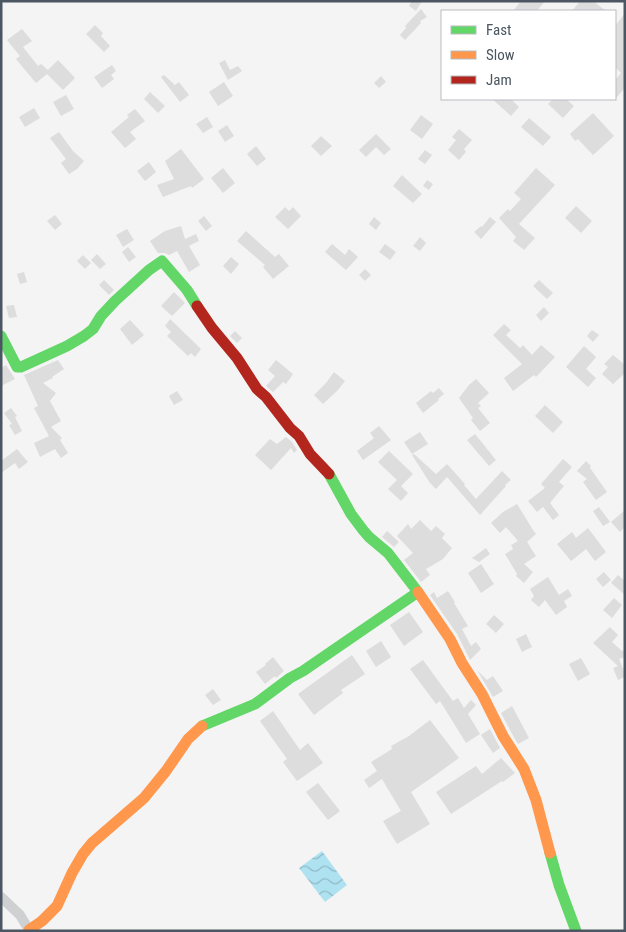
<svg xmlns="http://www.w3.org/2000/svg" width="626" height="932" viewBox="0 0 626 932" font-family="'Roboto Condensed',sans-serif">
<style>
.water{fill:url(#water-waves)}
.building{fill:#ddddde}
.lines{fill:none;stroke-linecap:round;stroke-linejoin:round}
.street{stroke:#ced0d2;stroke-width:10}
.fast{stroke:#63d668;stroke-width:11}
.slow{stroke:#ff974d;stroke-width:11}
.jam{stroke:#b3261e;stroke-width:11}
</style>
<defs>
<pattern id="water-waves" width="16" height="10" patternUnits="userSpaceOnUse" patternTransform="scale(1.25)"><rect width="16" height="10" fill="#aee2f0"/><path d="M0 5q4-4 8 0t8 0" fill="none" stroke="#90bac6"/></pattern>
</defs>
<rect width="100%" height="100%" fill="#f4f4f4"/>
<path class="water" d="M322,851l25,34 -22,17 -26,-34z"/>
<g class="building">
<path d="M412,1h10l-6,10 -7,-5z"/>
<path d="M521,1h24l-8,10h-24z"/>
<path d="M580,1h13l13,10h-34z"/>
<path d="M421,9l6,8 -7,4 1,2 -16,17 -5,-5 6,-7 -1,-2z"/>
<path d="M625,13v75l-10,11v-19l6,-7 -6,-6v-41z"/>
<path d="M95,25l8,8 -2,3 9,10 -6,6 -18,-18z"/>
<path d="M22,29l10,12 -9,6 15,19 3,-2 7,6 10,-10 17,18 -12,12 -16,-16 -11,9 -20,-24 4,-3 -13,-16z"/>
<path d="M225,60l5,10 8,-4 4,5 -14,9 -9,-17z"/>
<path d="M112,65l4,6 -5,4 3,4 -12,9 -8,-11z"/>
<path d="M164,75l11,10 4,-3 10,13 -9,7 -19,-25z"/>
<path d="M381,76l5,6 -7,6 -5,-5z"/>
<path d="M224,82l9,14 -15,10 -9,-14z"/>
<path d="M150,92l15,14 -7,7 -14,-14z"/>
<path d="M66,95l8,14 -13,7 -8,-14z"/>
<path d="M492,99h19l8,8 -8,9z"/>
<path d="M553,99h13l8,7 -11,12 -15,-14z"/>
<path d="M34,108l6,10 -15,9 -6,-10z"/>
<path d="M135,109l10,12 -15,11 6,7 -11,9 -14,-16 18,-15 -2,-2z"/>
<path d="M593,113l21,23 -21,19 -15,-16 -3,2 -5,-7z"/>
<path d="M421,115l12,9 -11,15 -12,-9z"/>
<path d="M207,117l6,10 -10,6 -7,-9z"/>
<path d="M529,118l22,19 -8,9 -22,-19z"/>
<path d="M227,125l7,11 -9,6 -7,-11z"/>
<path d="M459,129l13,11 -8,9 2,3 -7,8 -11,-10 8,-10 -4,-3z"/>
<path d="M59,132l14,19 11,10 -7,8 -8,5 -8,-11 5,-4 -16,-21z"/>
<path d="M376,134l15,15 -7,6 -8,-8 -10,10 -7,-7z"/>
<path d="M321,136l11,10 -11,10 -10,-10z"/>
<path d="M256,146l10,13 -9,7 -10,-12z"/>
<path d="M181,149l23,30 -12,9 -1,-2 -28,11 -6,-12 17,-6 -9,-18z"/>
<path d="M425,150l7,5 -7,9 -7,-5z"/>
<path d="M149,162l7,10 -11,9 -8,-10z"/>
<path d="M223,168l12,15 -12,10 -12,-15z"/>
<path d="M536,168l19,17 -36,39 16,14 -11,12 -11,-9 3,-4 -17,-19 9,-9 2,2 11,-12 -7,-6z"/>
<path d="M402,175l20,19 -9,9 -20,-17z"/>
<path d="M427,180l6,4 -4,6 -6,-4z"/>
<path d="M576,206l16,15 -11,12 -16,-15z"/>
<path d="M285,207l4,4 4,-4 8,9 -13,13 -13,-12z"/>
<path d="M55,215l7,9 -7,6 -8,-9z"/>
<path d="M204,216l8,10 -6,5 -8,-10z"/>
<path d="M374,217l7,6 -5,7 -7,-6z"/>
<path d="M490,217l6,5 -15,17 -7,-7 7,-6 1,1z"/>
<path d="M181,226l4,13 11,-5 3,7 -10,5 11,19 -11,7 -12,-21 -8,4 -4,-2h-7l-8,-12 15,-10z"/>
<path d="M127,229l7,11 -11,7 -7,-12z"/>
<path d="M246,231l29,26 4,-3 10,12 -16,13 -10,-12 2,-2 -28,-24z"/>
<path d="M420,237l6,6 -6,8 -7,-5z"/>
<path d="M332,244l13,11 4,-6 9,8 -12,13 -21,-18z"/>
<path d="M385,244l11,8 -6,8 -11,-8z"/>
<path d="M128,247l8,10 -7,5 -7,-10z"/>
<path d="M97,254l9,10 -6,5 -9,-9z"/>
<path d="M83,255l8,8 -6,6 -8,-8z"/>
<path d="M231,257l8,7 -8,10 -8,-8z"/>
<path d="M365,269l6,6 -6,6 -6,-6z"/>
<path d="M24,272l3,10 -7,2 -3,-10z"/>
<path d="M104,280l10,10 -5,5 -10,-10z"/>
<path d="M539,280l14,13 -6,6 -14,-13z"/>
<path d="M174,292l11,11 -13,13 -11,-10z"/>
<path d="M14,305l3,12 -8,1 -3,-12z"/>
<path d="M544,307l5,6 -8,8 -5,-6z"/>
<path d="M170,319l31,30 -6,8 -4,-4 -3,3 -21,-20 4,-4 -6,-6z"/>
<path d="M130,320l14,15 -12,10 -12,-16z"/>
<path d="M504,324l7,6 -5,5 14,13 3,-3 9,10 9,-10 14,12 -19,20 -2,-2 -21,16 -9,-13 18,-14 -29,-29z"/>
<path d="M592,330l7,5 -6,7 -6,-6z"/>
<path d="M235,331l7,7 -5,5 -7,-7z"/>
<path d="M584,346l12,11 -10,12 10,9 -8,9 -22,-20z"/>
<path d="M613,355l12,10v8l-12,11 -11,-10 6,-7 -4,-3z"/>
<path d="M58,360l6,9 -12,8 1,1 -10,5 13,10 -6,8 11,20 -10,6 11,11 -2,2 8,13 -7,5 -6,-9 -15,8 -6,-14 15,-7 -15,-28 4,-2 -14,-31z"/>
<path d="M276,360l17,14 -7,10 -3,-2 -10,10 -7,-6 9,-10 -7,-6z"/>
<path d="M6,365l9,14 -14,7v-18z"/>
<path d="M334,372l11,9 -7,9 -15,14 -9,-9 12,-12z"/>
<path d="M476,379l13,14 -11,10 3,3 -3,2 12,15 -10,8 -9,-11 2,-2 -14,-20 10,-13z"/>
<path d="M439,388l5,6 -6,5 1,1 -16,13 -7,-10 15,-12 2,2z"/>
<path d="M177,391l6,9 -9,5 -5,-9z"/>
<path d="M545,405l18,17 -10,11 -18,-17z"/>
<path d="M11,408l6,8 -2,1 7,14 -7,4 -6,-10 3,-1 -8,-11z"/>
<path d="M379,426l12,14 -28,20 -6,-9 17,-13 -4,-5z"/>
<path d="M420,432l8,12 -16,10 -8,-12z"/>
<path d="M475,434l21,26 -7,6 -22,-26z"/>
<path d="M286,437l6,5 5,8 -3,3 -3,-5 -20,22 -16,-15 15,-16 7,5z"/>
<path d="M17,449l11,13 -9,7 -4,-6 -14,10v-12z"/>
<path d="M389,451l24,23 -12,12 7,7 -7,8 -13,-12 9,-9 -19,-18z"/>
<path d="M414,454l22,20 11,-10 18,20 -1,1 12,14 26,-28 9,9 -6,5 1,1 -26,29 -33,-38 -11,12 -6,-6 -18,-28z"/>
<path d="M563,459l9,8 -13,15 5,4 -14,17 9,12 -6,5 -10,-13 -6,5 -9,-11 17,-13 -4,-4z"/>
<path d="M586,461l5,5 -1,2 17,24 -11,8 -13,-18 4,-3 -10,-8z"/>
<path d="M517,504l16,26 3,4 -9,8 9,14 -12,8 9,8 -9,11 -8,-7 1,-2 -12,-20 8,-5 -2,-4 7,-4 -12,-14 -6,6 -9,-10 12,-11z"/>
<path d="M599,507l11,15 -7,4 -10,-15z"/>
<path d="M625,510v17l-5,5 -9,-10z"/>
<path d="M420,520l11,11 5,-5 9,8 -3,4 10,10 -9,11 -17,10 4,6 -9,7 -17,-22 9,-7 -16,-17 11,-12 3,5z"/>
<path d="M588,528l18,24 -11,9 -9,-12 -15,12 -14,-17 15,-12 4,6z"/>
<path d="M387,531l12,11 -5,5 -12,-10z"/>
<path d="M486,548l4,6 -11,8 -7,-4z"/>
<path d="M481,564l13,20 -13,9 -13,-20z"/>
<path d="M604,572l7,8 -8,7 -7,-8z"/>
<path d="M618,575l7,6v14l-14,-12z"/>
<path d="M548,577l11,18 9,-6 4,7 -8,5 3,6 -11,8 -11,-15 -6,7 -8,-7 3,-4 -4,-7z"/>
<path d="M448,591l7,11 -1,1 14,23 -6,3 9,17 5,-4 5,7 -11,11 -13,-26 -27,-39 4,-3 3,6z"/>
<path d="M614,598l8,7 -10,13 -9,-8z"/>
<path d="M409,612l14,20 -19,14 -14,-21z"/>
<path d="M494,615l10,9 -8,9 -10,-9z"/>
<path d="M610,627l8,8 -6,7 10,9 3,-1v7l-6,2 6,14v4l-7,3 -5,-12 5,-2 -25,-23z"/>
<path d="M526,634l6,13 -10,5 -6,-13z"/>
<path d="M381,641l10,16 -15,10 -10,-16z"/>
<path d="M352,655l13,19 -24,16 2,3 -29,22 -16,-21z"/>
<path d="M273,657l11,14 -8,7 -1,-2 -10,8 -9,-12 10,-7 -1,-1z"/>
<path d="M581,658l9,16 -12,7 -9,-17z"/>
<path d="M423,660l30,41 5,-3 6,10 7,-8 5,5 -8,9 12,20 -14,9 -26,-42 -4,3 -26,-35z"/>
<path d="M477,670l10,10 6,-4 10,15 -10,6z"/>
<path d="M213,689l8,11 -8,5 -8,-10z"/>
<path d="M512,706l17,32 -11,6 -7,-12 -10,-19z"/>
<path d="M273,711l27,39 8,-7 15,20 -26,18 -14,-19 4,-3 -27,-38z"/>
<path d="M430,720l29,38 -25,18 -23,16 19,32 -33,20 -14,-23 18,-10 -19,-32 -13,9 -5,-8 13,-9 -6,-9 21,-13 -1,-3 18,-10z"/>
<path d="M490,729l10,19 -7,5 -12,-18z"/>
<path d="M501,758l14,15 -12,9 -1,-1 -51,33 -15,-22 40,-26 6,8z"/>
<path d="M318,783l22,28 -12,9 -22,-28z"/>
</g>
<g class="lines">
<path class="street" d="M1,897l19,18 9,15 -1,1"/>
<g class="fast">
<path d="M1,336l16,31h4l46,-21 17,-10 9,-7 8,-13 14,-15 34,-31 13,-9 25,29 10,16"/>
<path d="M202,726l53,-22 35,-26 13,-7 115,-79 -30,-39 -19,-16 -6,-7 -12,-16 -22,-40"/>
<path d="M550,853l9,32 17,46"/>
</g>
<g class="slow">
<path d="M418,592l32,47 12,24 20,31 21,42 21,33 12,31 14,53"/>
<path d="M29,930l13,-9 15,-15 15,-33 11,-19 9,-11 52,-45 22,-27 22,-32 14,-13"/>
</g>
<path class="jam" d="M197,306l15,22 25,30 20,31 9,8 24,31 9,8 11,18 19,20"/>
</g>
<rect width="626" height="932" fill="none" stroke="#4a5661" stroke-width="5"/>
<rect x="441" y="10" width="175" height="90" fill="#ffffff" stroke="#b7bbc0"/>
<rect x="451" y="26" width="25" height="8" fill="#63d668" stroke="#b7bbc0"/>
<text x="486" y="35" font-size="15" fill="#4a5661">Fast</text>
<rect x="451" y="51" width="25" height="8" fill="#ff974d" stroke="#b7bbc0"/>
<text x="486" y="60" font-size="15" fill="#4a5661">Slow</text>
<rect x="451" y="76" width="25" height="8" fill="#b3261e" stroke="#b7bbc0"/>
<text x="486" y="85" font-size="15" fill="#4a5661">Jam</text>
</svg>
